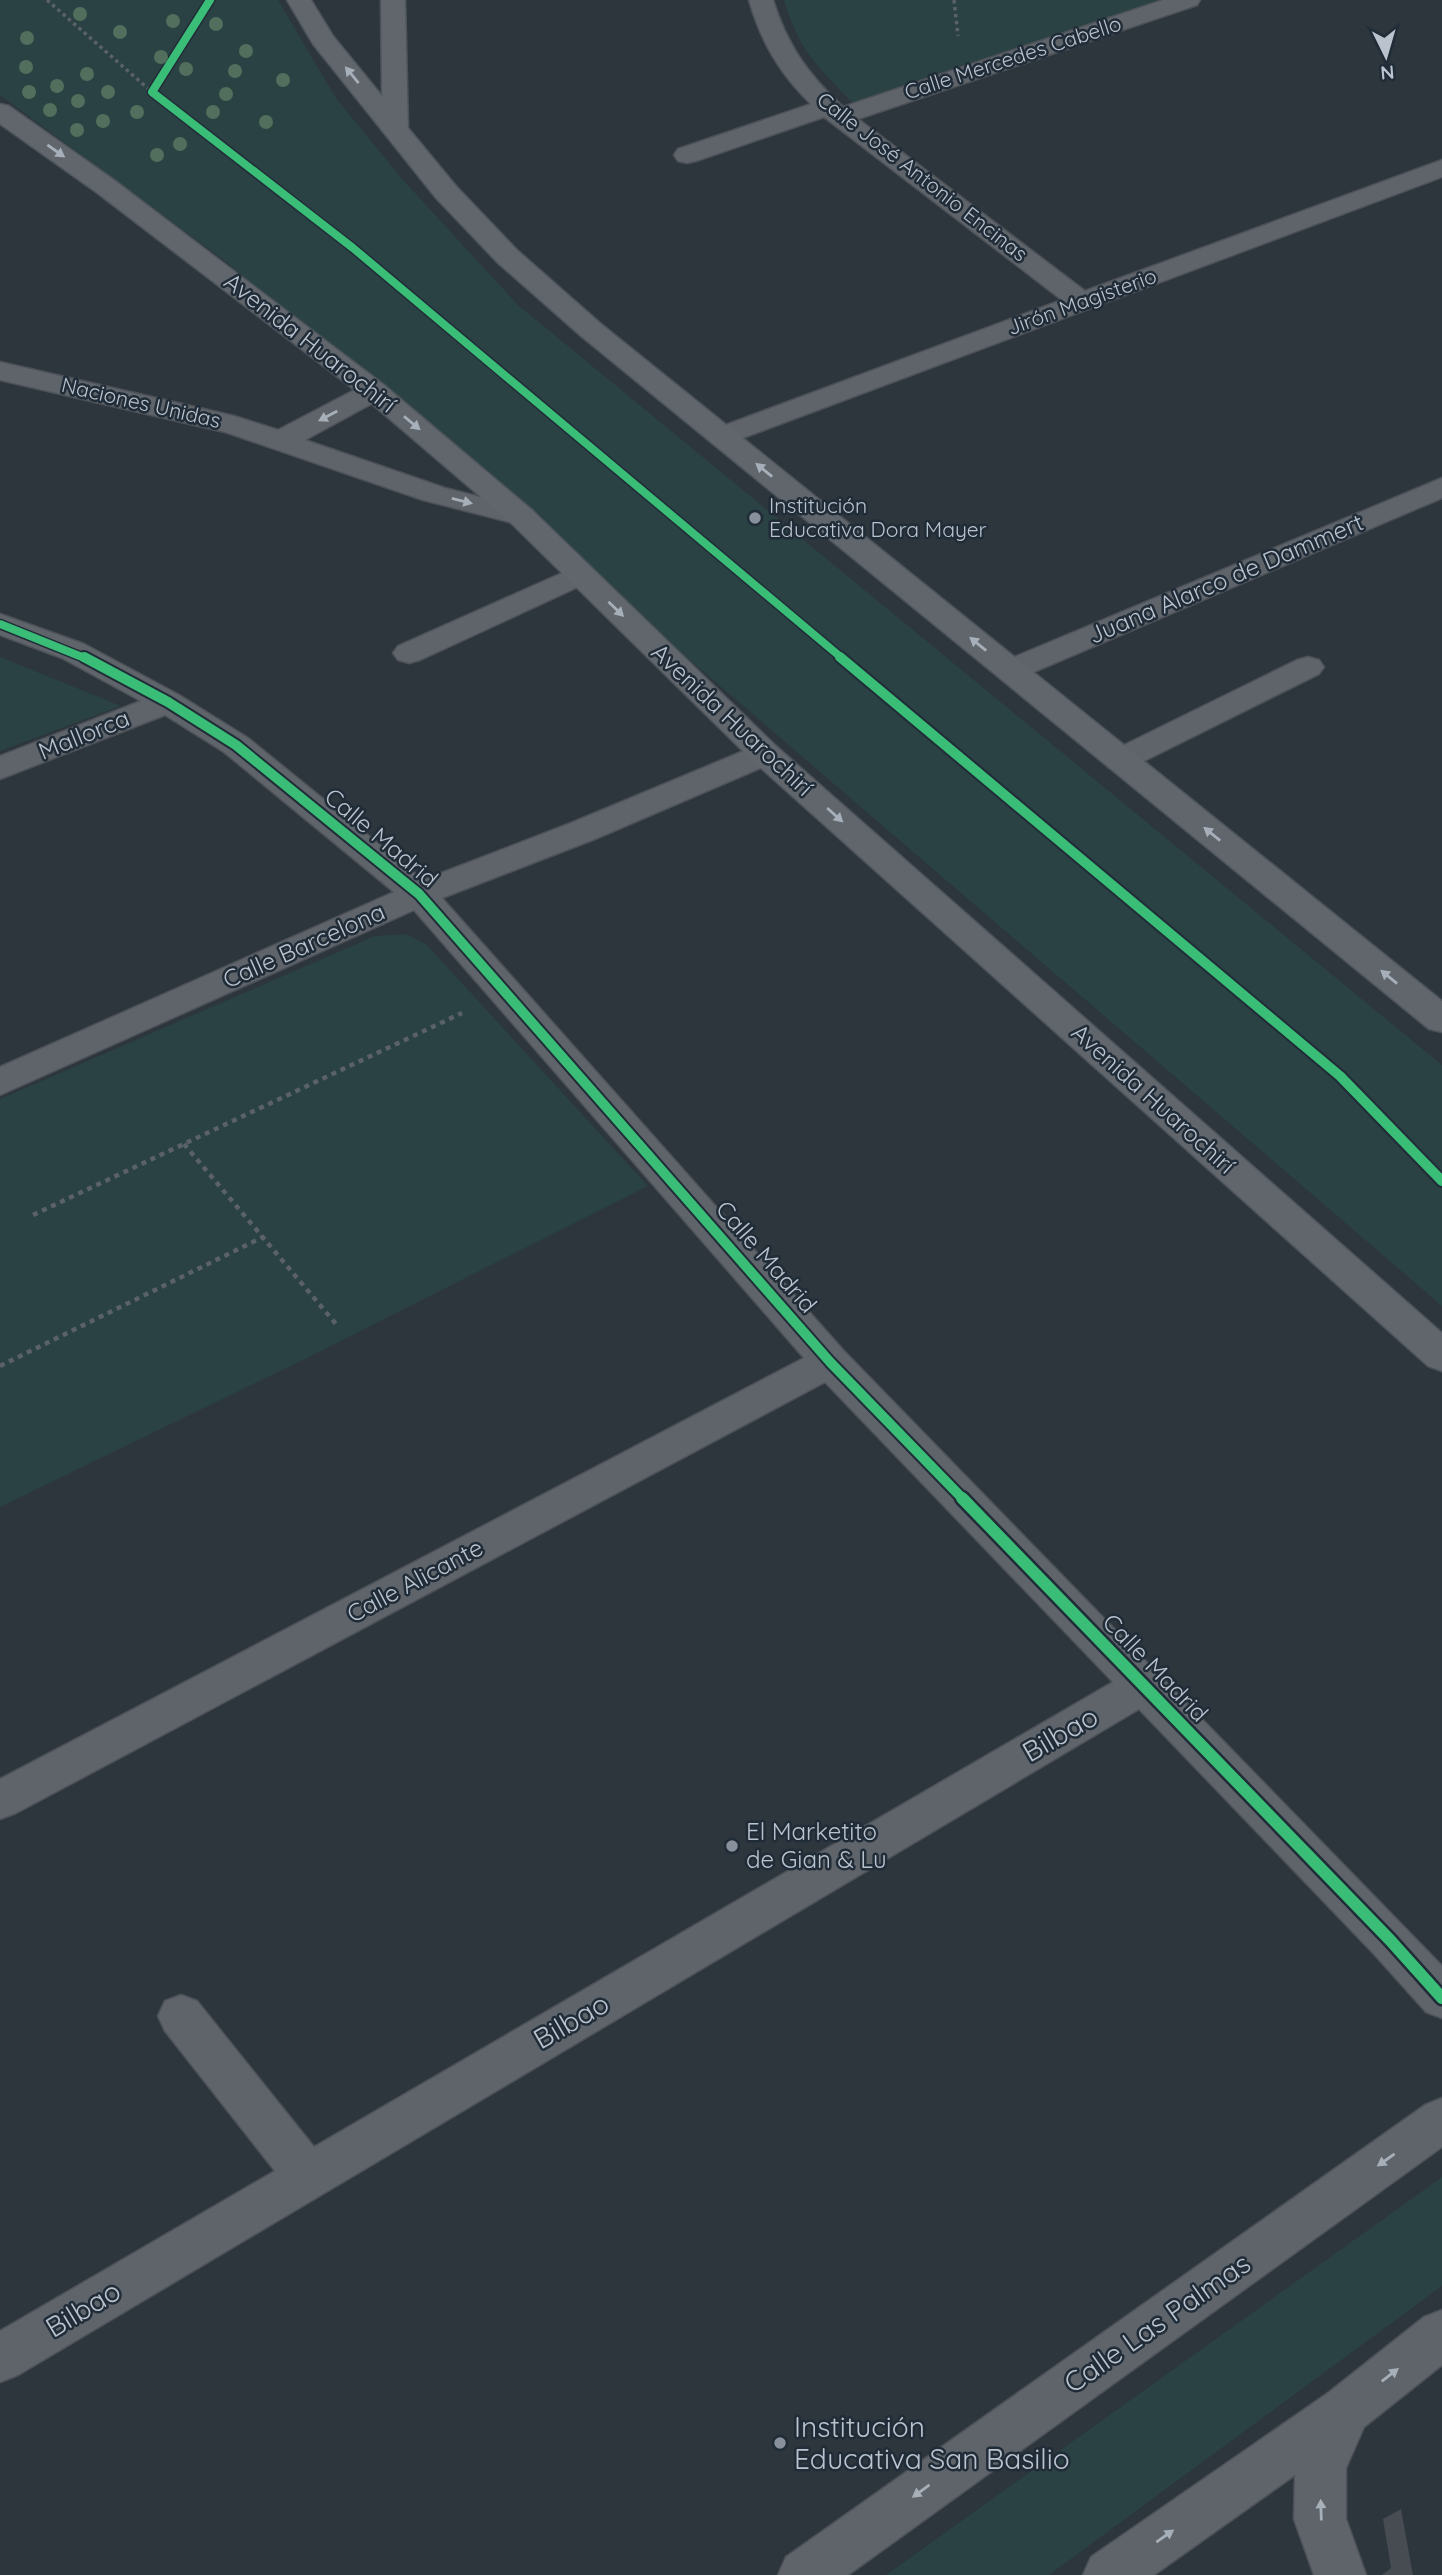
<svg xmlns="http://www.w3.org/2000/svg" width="1442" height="2575" viewBox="0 0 1442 2575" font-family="Quicksand,sans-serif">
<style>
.green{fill:#2a4243}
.building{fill:#464c52}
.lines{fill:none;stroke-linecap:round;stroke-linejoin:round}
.minor-casing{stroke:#4c5157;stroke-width:3}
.major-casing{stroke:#4b5259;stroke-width:3}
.path-far1{stroke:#5b6267;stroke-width:3.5;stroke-dasharray:3.5 3.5;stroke-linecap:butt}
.path{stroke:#5b6267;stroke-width:4.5;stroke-dasharray:5 5;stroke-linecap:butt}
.minor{fill:#5e646a;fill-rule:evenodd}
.major{fill:#60666c;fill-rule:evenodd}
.cycleway-far2-casing{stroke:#202c38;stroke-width:11}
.cycleway-far1-casing{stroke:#202c38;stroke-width:14}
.cycleway-casing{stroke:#202c38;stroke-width:17}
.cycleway-far2{stroke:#3abd76;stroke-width:8}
.cycleway-far1{stroke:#3abd76;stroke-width:10}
.cycleway{stroke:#3abd76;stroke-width:12}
.tree{fill:#516f5c}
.oneway{fill:#a7b0ba}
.oneway2{fill:#a7afb9}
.poi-dot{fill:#88919b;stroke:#202c38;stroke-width:2.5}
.labels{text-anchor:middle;stroke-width:5;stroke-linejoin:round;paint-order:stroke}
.far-street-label{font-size:21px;fill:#b9c2cd;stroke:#202c38}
.far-poi-label{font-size:21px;fill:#b9c2cd;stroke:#202c38;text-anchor:start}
.street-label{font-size:24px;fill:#b9c2cd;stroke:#202c38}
.poi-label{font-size:24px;fill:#b9c2cd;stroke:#202c38;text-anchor:start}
.near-street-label{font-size:28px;fill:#b9c2cd;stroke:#202c38}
.near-poi-label{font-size:28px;fill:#b9c2cd;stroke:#202c38;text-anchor:start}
</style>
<rect width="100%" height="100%" fill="#2d353d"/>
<g class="green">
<path d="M0,0h278l58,98 67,82 115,125 924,760v241l-1217,-1045 -225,-166z"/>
<path d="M784,0h390l-319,105c-35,-35 -57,-55 -71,-105z"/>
<path d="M0,657l121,49 -121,45z"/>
<path d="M405,934l21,10 222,242 -341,172 -307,149v-408l375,-163z"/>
<path d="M1442,2177v109l-393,289h-163z"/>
</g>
<path class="building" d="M1401,2509l12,66h-31l9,-7 -8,-49z"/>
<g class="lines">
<defs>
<g id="minor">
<path d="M749,0h24c15,47 35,74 70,107l320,-107h37l-3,5 -339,114 227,172 357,-131v17l-710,265 -10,3 -10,-3 -5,-6 5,-6 350,-130 -238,-183 -128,44 -9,2 -9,-2 -4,-6 4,-6 133,-45c-31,-30 -50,-62 -62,-104z"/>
<path d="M0,362l234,54 44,14 86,-45 10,-3 10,3 5,6 -5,6 -79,43 140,48 87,22 4,6 -4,6 -11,3 -98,-25 -198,-68 -225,-52z"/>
<path d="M1442,478v20l-420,179 -11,3 -11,-3 -5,-7 5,-7z"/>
<path d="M580,565l11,2 4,7 -4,7 -171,79 -11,3 -11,-3 -5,-7 5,-7z"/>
<path d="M0,614l84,30 95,51 69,43 175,142 148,-57 182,-76 12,-3 12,3 4,7 -4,7 -182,78 -153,59 402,453 598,615v52l-16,-6 -52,-58 -235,-245 -1121,666 -18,7v-51l275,-160 -110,-140 -7,-15 7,-15 16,-6 16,6 117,146 799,-465 -288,-300 -809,431 -16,6v-40l804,-421 -390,-448 -414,185v-28l394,-175 -170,-140 -59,-37 -165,64v-23l141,-55 -79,-43 -62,-23z"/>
<path d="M1308,657l11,3 5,7 -5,7 -187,93 -12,3 -12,-3 -4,-7 4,-7 189,-93z"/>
<path d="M1442,2098v49l-594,428h-70l8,-18 639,-452z"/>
<path d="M1442,2310v55l-78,62 -18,41v51l20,56h-52l-20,-56 1,-44 -141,100h-71l8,-18 237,-164 96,-76z"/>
</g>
<g id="major">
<path d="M287,0h24l22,36 49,60 -1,-96h24l3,128 48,58 61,64 84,74 841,677v31l-13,-3 -848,-693 -84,-74 -61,-64 -123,-154z"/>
<path d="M0,104l9,2 105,74 270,205 148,125 245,237 665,586v38l-14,-5 -675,-605 -243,-239 -146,-125 -268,-205 -96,-68z"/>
</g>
</defs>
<use href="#minor" class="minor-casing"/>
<use href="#major" class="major-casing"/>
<g class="path-far1">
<path d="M47,0l105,92"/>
<path d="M954,0l4,36"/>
</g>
<g class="path">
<path d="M184,1144l152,180"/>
<path d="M33,1215l429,-202"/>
<path d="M0,1366l263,-129"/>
</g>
<use href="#minor" class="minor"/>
<use href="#major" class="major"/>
<defs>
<g id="cycleway-far2">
<path d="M210,0l-58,92 201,156 490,411"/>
<path d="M0,624l87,35"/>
</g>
<g id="cycleway-far1">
<path d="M84,657l84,45 68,43 183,149 411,468 134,138"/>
<path d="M840,657l500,419 102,105"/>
</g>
<path id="cycleway" d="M962,1498l428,442 52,58"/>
</defs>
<use href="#cycleway-far2" class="cycleway-far2-casing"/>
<use href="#cycleway-far1" class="cycleway-far1-casing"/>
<use href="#cycleway" class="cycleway-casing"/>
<use href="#cycleway-far2" class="cycleway-far2"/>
<use href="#cycleway-far1" class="cycleway-far1"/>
<use href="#cycleway" class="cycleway"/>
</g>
<g class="tree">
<circle cx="80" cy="14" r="7"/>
<circle cx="173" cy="21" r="7"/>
<circle cx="216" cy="24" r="7"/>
<circle cx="120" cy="32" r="7"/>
<circle cx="27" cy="38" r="7"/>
<circle cx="246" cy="51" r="7"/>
<circle cx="161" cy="57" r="7"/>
<circle cx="26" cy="67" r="7"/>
<circle cx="186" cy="69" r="7"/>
<circle cx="235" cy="71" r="7"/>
<circle cx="87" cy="74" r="7"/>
<circle cx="283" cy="80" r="7"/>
<circle cx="57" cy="86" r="7"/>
<circle cx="29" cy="92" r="7"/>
<circle cx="108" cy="92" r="7"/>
<circle cx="226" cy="94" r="7"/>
<circle cx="78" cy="101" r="7"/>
<circle cx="50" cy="110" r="7"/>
<circle cx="137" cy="112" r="7"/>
<circle cx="213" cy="112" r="7"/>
<circle cx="103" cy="121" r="7"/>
<circle cx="266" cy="122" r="7"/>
<circle cx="77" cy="130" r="7"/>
<circle cx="180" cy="144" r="7"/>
<circle cx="157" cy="155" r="7"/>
</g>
<defs><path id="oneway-solid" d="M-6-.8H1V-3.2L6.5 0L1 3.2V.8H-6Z" transform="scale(1.75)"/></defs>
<g class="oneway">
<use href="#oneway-solid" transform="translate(352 75) rotate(-129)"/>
<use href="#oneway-solid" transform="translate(56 151) rotate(35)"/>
<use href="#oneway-solid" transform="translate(412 423) rotate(40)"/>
<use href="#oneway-solid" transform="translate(764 470) rotate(-141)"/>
<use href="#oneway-solid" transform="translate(616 609) rotate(44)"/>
<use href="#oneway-solid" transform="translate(978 644) rotate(-141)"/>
<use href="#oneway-solid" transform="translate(835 815) rotate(42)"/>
<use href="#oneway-solid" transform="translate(1212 834) rotate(-141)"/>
<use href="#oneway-solid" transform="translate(1389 977) rotate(-141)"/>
</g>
<g class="oneway2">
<use href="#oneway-solid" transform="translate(328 416) rotate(152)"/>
<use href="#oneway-solid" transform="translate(462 501) rotate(14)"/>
<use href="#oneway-solid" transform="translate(1386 2160) rotate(145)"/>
<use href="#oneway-solid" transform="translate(1390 2375) rotate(-38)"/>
<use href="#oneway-solid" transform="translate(921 2491) rotate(144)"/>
<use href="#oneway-solid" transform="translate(1321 2510) rotate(-92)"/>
<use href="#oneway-solid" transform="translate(1165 2536) rotate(-35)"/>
</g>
<g class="poi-dot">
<circle cx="755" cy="518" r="7"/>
<circle cx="732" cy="1846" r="7"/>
<circle cx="780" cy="2443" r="7"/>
</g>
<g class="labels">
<g class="far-street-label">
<text transform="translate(1013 58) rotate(-18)" y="7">Calle Mercedes Cabello</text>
<text transform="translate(922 177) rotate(38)" y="7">Calle José Antonio Encinas</text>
<text transform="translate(1082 302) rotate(-20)" y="7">Jirón Magisterio</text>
<text transform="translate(141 403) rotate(13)" y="7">Naciones Unidas</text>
</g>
<g class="far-poi-label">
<text x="769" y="513">Institución<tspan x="769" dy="24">Educativa Dora Mayer</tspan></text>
</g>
<g class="street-label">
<text transform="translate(310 343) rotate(38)" y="8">Avenida Huarochirí</text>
<text transform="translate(1226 579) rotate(-23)" y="8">Juana Alarco de Dammert</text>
<text transform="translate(732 720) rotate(43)" y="8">Avenida Huarochirí</text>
<text transform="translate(84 735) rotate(-22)" y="8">Mallorca</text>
<text transform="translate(381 838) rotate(40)" y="8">Calle Madrid</text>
<text transform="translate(304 946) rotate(-24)" y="8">Calle Barcelona</text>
<text transform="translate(1153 1099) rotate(42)" y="8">Avenida Huarochirí</text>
<text transform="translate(766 1257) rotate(49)" y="8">Calle Madrid</text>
<text transform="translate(415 1581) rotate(-28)" y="8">Calle Alicante</text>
<text transform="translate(1155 1668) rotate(46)" y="8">Calle Madrid</text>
</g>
<g class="poi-label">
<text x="746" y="1840">El Marketito<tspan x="746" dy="28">de Gian &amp; Lu</tspan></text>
</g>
<g class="near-street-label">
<text transform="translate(1060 1734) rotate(-30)" y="10">Bilbao</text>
<text transform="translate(571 2021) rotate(-30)" y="10">Bilbao</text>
<text transform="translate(83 2309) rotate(-31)" y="10">Bilbao</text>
<text transform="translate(1157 2323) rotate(-35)" y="10">Calle Las Palmas</text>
</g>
<g class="near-poi-label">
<text x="794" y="2437">Institución<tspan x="794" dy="32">Educativa San Basilio</tspan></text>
</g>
</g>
<g transform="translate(1386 56) rotate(175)" stroke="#202c38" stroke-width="5" paint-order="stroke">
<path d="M0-5L12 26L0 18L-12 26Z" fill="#b9c2cd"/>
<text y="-10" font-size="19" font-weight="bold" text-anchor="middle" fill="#b9c2cd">N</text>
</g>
</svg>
